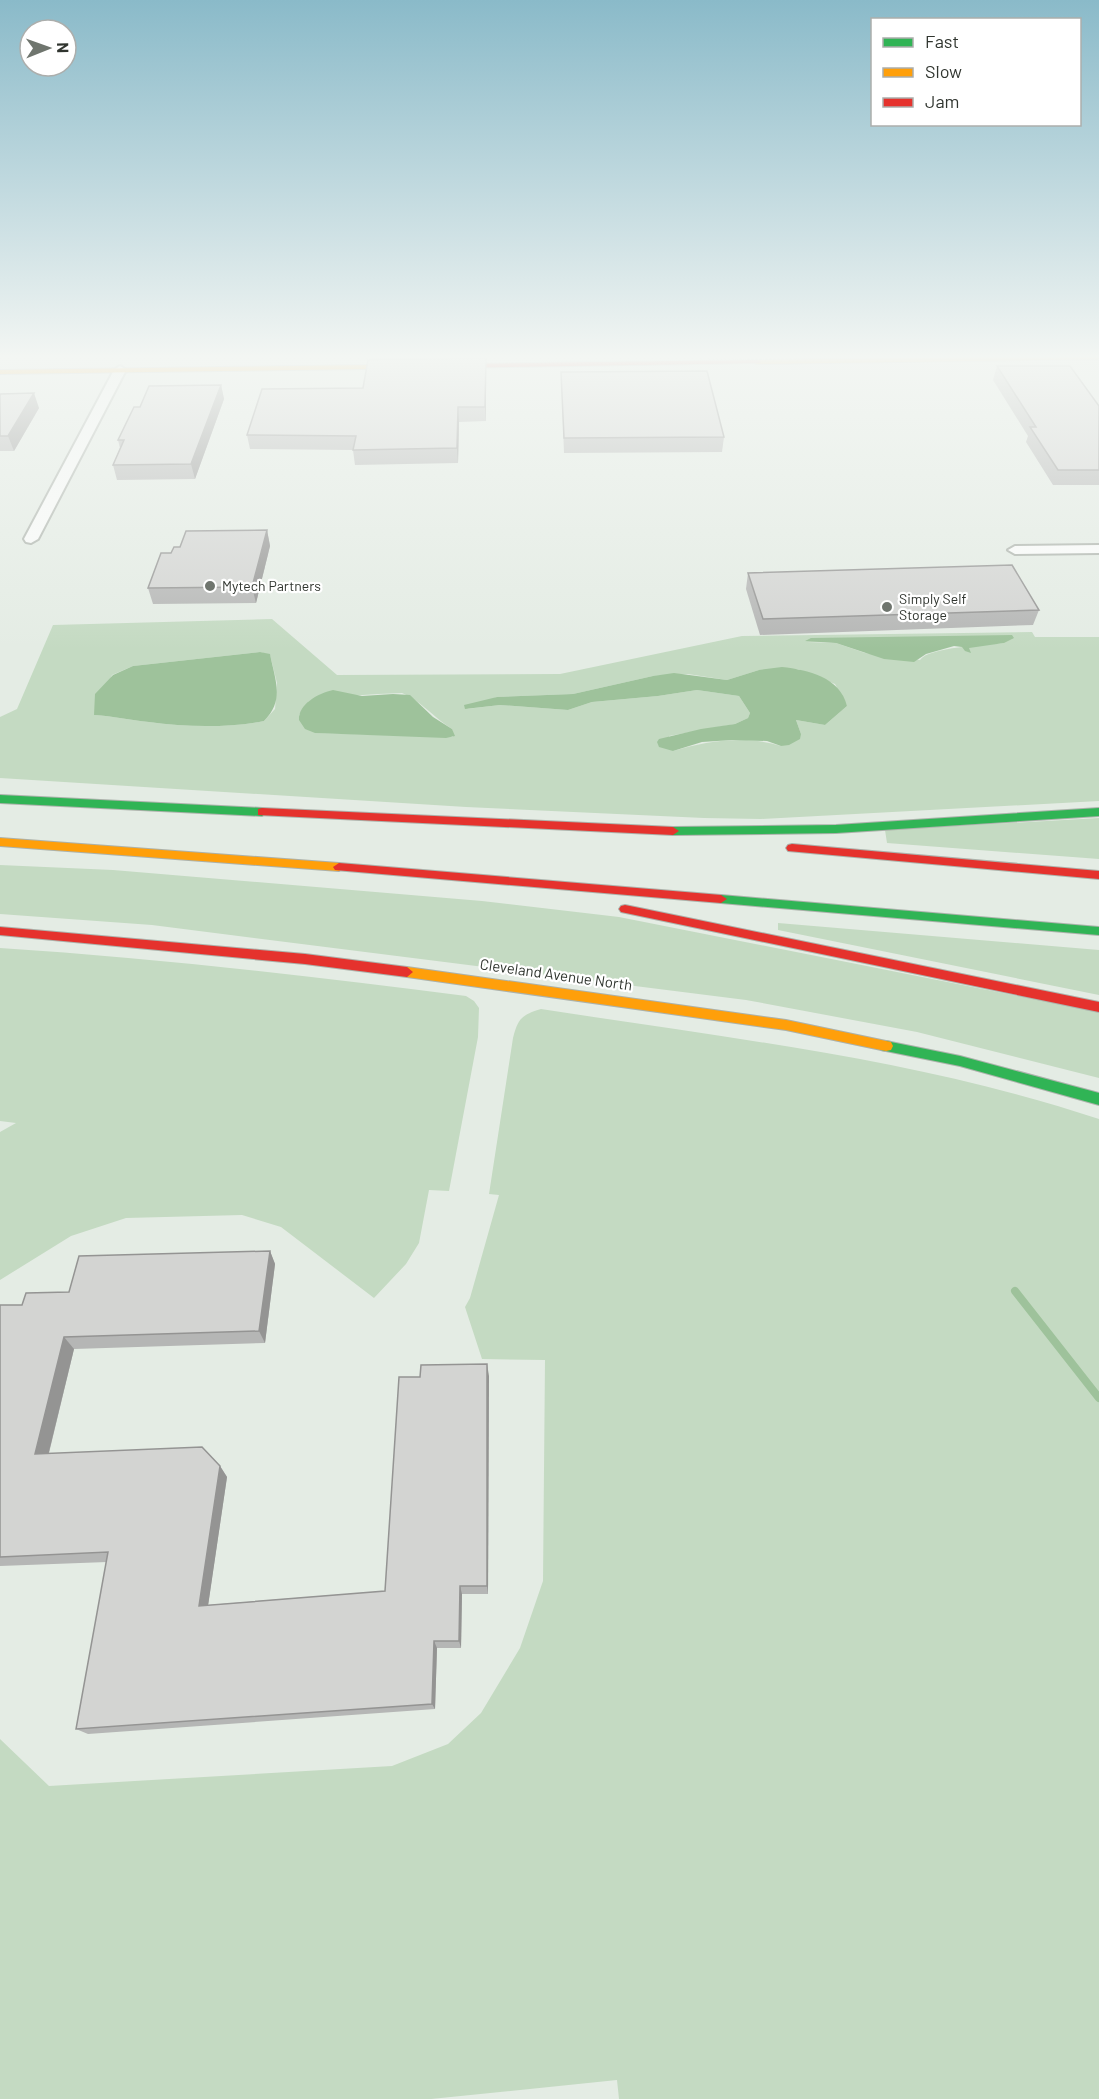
<svg xmlns="http://www.w3.org/2000/svg" width="1099" height="2099" viewBox="0 0 1099 2099" font-family="Barlow,sans-serif">
<style>
.green{fill:#c4dac2;fill-rule:evenodd}
.water{fill:#9ec29b}
.lines{fill:none;stroke-linecap:round;stroke-linejoin:round}
.stream{stroke:#9ec29b;stroke-width:8}
.street-casing{stroke:#acb2ab;stroke-width:4}
.fast-casing{stroke:#acb2ab;stroke-width:2}
.slow-casing{stroke:#acb2ab;stroke-width:2}
.jam-casing{stroke:#acb2ab;stroke-width:2}
.street{fill:#fbfcfb;fill-rule:evenodd}
.fast{fill:#30b455;fill-rule:evenodd}
.slow{fill:#ff9f0a;fill-rule:evenodd}
.jam{fill:#e5322d;fill-rule:evenodd}
.wall{fill:#b5b6b5}
.shaded-wall{fill:#949493}
.building{fill:#d3d4d2;stroke:#949493;stroke-width:1.5}
.poi-dot{fill:#6f756e;stroke:#fff;stroke-width:2}
.labels{text-anchor:middle;stroke-width:4.5;stroke-linejoin:round;paint-order:stroke}
.far-poi-label{font-size:14px;fill:#30352f;stroke:#fff;text-anchor:start}
.street-label{font-size:15px;fill:#30352f;stroke:#fff}
</style>
<rect width="100%" height="100%" fill="#e4ece4"/>
<g class="green">
<path d="M272,619l65,56 223,-1 182,-38 290,-4 3,5h64v164l-338,18 -57,-1 -238,-11 -466,-29v-61l17,-8 36,-84zM807,642l197,1c-18,2 -75,4 -84,17l-55,-7 -29,-10zM260,652l10,3 7,28 -1,15 -1,11 -11,12c-37,7 -78,6 -115,1 -19,-2 -36,-6 -55,-7l18,-40 21,-9zM798,669l37,15 12,22 -22,19 -29,-5 5,14 -20,12c-36,-11 -73,-5 -108,5l-4,-15 66,-12 13,-6 2,-5 -11,-17 -42,-6 -39,6 -66,6 -24,8 -68,-5 -34,4 31,-12 76,-3 80,-18 35,-2 39,6 32,-10zM402,693c18,7 32,25 50,36l1,8 -137,-4 -17,-18 10,-14c31,-5 61,-7 93,-8z"/>
<path d="M1099,818v41l-212,-16 -2,-13z"/>
<path d="M0,865l113,5 369,31 137,16 480,95v66l-182,-46 -171,-32 -594,-75 -152,-11z"/>
<path d="M778,923l321,27v45l-321,-65z"/>
<path d="M0,948c156,10 311,28 466,48l8,5 5,7 -1,29 -29,154 -20,-1 -10,53 -13,21 -32,34 -93,-71 -39,-12 -116,3 -55,18 -71,44v-148l16,-9 -16,-2z"/>
<path d="M541,1009c186,29 378,50 558,110v980h-480l-2,-19 -186,19h-431v-360l49,47 343,-20 56,-22 33,-31 39,-65 23,-67 2,-221 -63,-1 -17,-52 5,-9 29,-103 -10,-1 24,-156c5,-19 8,-23 28,-29z"/>
</g>
<g class="water">
<path d="M1012,635l2,3 -10,5 -35,5 2,5 -6,-2 -3,-4 -8,-1 -28,8 -12,8 -30,-3 -48,-16 -31,-2 6,-3z"/>
<path d="M260,652l10,2c5,26 15,46 -6,67 -37,7 -78,6 -115,1 -19,-2 -36,-6 -55,-7l1,-21 18,-19 20,-9z"/>
<path d="M782,667c26,3 58,10 65,39l-22,19 -29,-5 5,14 -1,5 -11,6 -8,1 -14,-5 -35,-1 -30,2 -29,9 -14,-4 -2,-5 2,-3 42,-10 34,-5 13,-6 2,-5 -11,-17 -42,-6 -39,6 -66,6 -24,8 -68,-5 -35,4 -1,-4 33,-8 76,-3 80,-18 21,-3 53,7 32,-10z"/>
<path d="M333,690l29,6 31,-2 17,1 23,22 19,12 3,7 -9,2 -131,-5 -10,-4 -6,-9c-1,-16 20,-27 34,-30z"/>
</g>
<g class="lines">
<path class="stream" d="M1015,1291l84,107"/>
<defs>
<g id="street">
<path d="M120,366l6,4 -88,169 -7,4 -5,-1 -2,-3 90,-169z"/>
<path d="M1099,545v8l-84,1 -7,-4 7,-4z"/>
</g>
<g id="fast">
<path d="M0,795l262,13 6,4 -6,4 -262,-13z"/>
<path d="M1099,808v8l-263,17 -163,2 -6,-4 6,-4 163,-2z"/>
<path d="M721,895l378,32v8l-378,-32 -6,-4z"/>
<path d="M886,1041l74,15 139,37v12l-139,-39 -79,-16 -2,-4 2,-4z"/>
</g>
<g id="slow">
<path d="M1099,355v4l-342,5 -4,-2 4,-2z"/>
<path d="M448,364l1,2 -4,2 -445,6v-4z"/>
<path d="M0,838l339,25 6,4 -6,4 -339,-25z"/>
<path d="M407,967l379,53 100,21 5,1 2,4 -2,4 -5,1 -100,-21 -379,-53 -6,-5z"/>
</g>
<g id="jam">
<path d="M757,360l4,2 -2,1 -314,5 -4,-2 4,-2z"/>
<path d="M262,808l411,19 6,4 -6,4 -415,-20v-6z"/>
<path d="M792,844l307,27v8l-311,-28 -2,-3 2,-3z"/>
<path d="M339,863l382,32 6,4 -6,4 -386,-33 -2,-3z"/>
<path d="M625,905l474,97v10l-478,-100 -2,-3 2,-3z"/>
<path d="M0,927l305,27 102,13 6,5 -6,5 -102,-13 -305,-29z"/>
</g>
</defs>
<use href="#street" class="street-casing"/>
<use href="#fast" class="fast-casing"/>
<use href="#slow" class="slow-casing"/>
<use href="#jam" class="jam-casing"/>
<use href="#street" class="street"/>
<use href="#fast" class="fast"/>
<use href="#slow" class="slow"/>
<use href="#jam" class="jam"/>
</g>
<g class="wall">
<path d="M371,355h115v3l-114,2z"/>
<path d="M997,366l102,40v79h-46l-27,-43 2,-6 -35,-56z"/>
<path d="M561,372l163,65 -2,15 -158,1z"/>
<path d="M486,373v48l-27,1 -1,41 -103,2 -2,-15 -103,-1 -3,-14 116,-47z"/>
<path d="M221,385l3,14 -29,80 -78,1 -4,-15 7,-17 -2,-8 22,-33z"/>
<path d="M0,394l39,14 -25,43h-14z"/>
<path d="M267,530l3,16 -14,57 -103,1 -5,-16 23,-35 9,-6z"/>
<path d="M748,573l291,37 -6,15 -273,10 -14,-46z"/>
<path d="M270,1251l5,13 -10,79 -191,6 -25,104 171,13 7,11 -19,128 177,-14 104,-215 -1,218h-26l-1,54h-24l-2,61 -347,25 -12,-5 31,-167 -107,4v-261h22l47,-13z"/>
</g>
<g class="shaded-wall">
<path d="M486,358v63l-1,-14z"/>
<path d="M221,385l3,14 -29,80 -4,-15z"/>
<path d="M34,393l5,15 -25,43 -6,-15z"/>
<path d="M458,407l1,15 -1,41 -1,-15z"/>
<path d="M267,530l3,16 -14,57 -4,-16z"/>
<path d="M270,1251l5,13 -10,79 -6,-12z"/>
<path d="M64,1337l10,12 -28,115 -11,-10z"/>
<path d="M487,1364l2,12 -1,218 -1,-8z"/>
<path d="M220,1466l7,11 -20,136 -8,-7z"/>
<path d="M460,1586l2,8 -1,54 -2,-7z"/>
<path d="M434,1641l3,7 -2,61 -3,-5z"/>
</g>
<g class="building">
<path d="M486,358l-1,49h-27l-1,41 -104,2 3,-14 -109,-1 15,-46 101,-1 5,-28z"/>
<path d="M997,366h73l29,40v64h-41l-28,-43h6z"/>
<path d="M707,371l17,66 -160,1 -3,-66z"/>
<path d="M221,385l-30,79 -78,1 11,-25h-6l16,-33h6l9,-21z"/>
<path d="M34,393l-26,43h-8v-42z"/>
<path d="M267,530l-15,57 -104,1 13,-35h10l3,-6h6l6,-16z"/>
<path d="M1012,565l27,45 -276,9 -15,-46z"/>
<path d="M270,1251l-11,80 -195,6 -29,117 167,-7 18,19 -21,140 186,-15 14,-214h21l1,-12 66,-1v222h-27l-1,55h-25l-2,63 -356,25 32,-177 -108,5v-252h22l4,-12 43,-1 10,-36z"/>
</g>
<linearGradient id="sky" x2="0" y2="1"><stop stop-color="#8abac9"/><stop offset="0.55" stop-color="#f3f6f3"/><stop offset="1" stop-color="#f3f6f3" stop-opacity="0"/></linearGradient>
<rect width="1099" height="649" fill="url(#sky)"/>
<g class="poi-dot">
<circle cx="210" cy="586" r="6"/>
<circle cx="887" cy="607" r="6"/>
</g>
<g class="labels">
<g class="far-poi-label">
<text x="222" y="591">Mytech Partners</text>
<text x="899" y="604">Simply Self<tspan x="899" dy="16">Storage</tspan></text>
</g>
<g class="street-label">
<text transform="translate(556 975) rotate(8)" y="5">Cleveland Avenue North</text>
</g>
</g>
<rect x="871" y="18" width="210" height="108" fill="#ffffff" stroke="#acaeac" stroke-width="1.5"/>
<rect x="883" y="38" width="30" height="9" fill="#30b455" stroke="#acaeac" stroke-width="1.5"/>
<text x="925" y="48" font-size="18" fill="#30352f">Fast</text>
<rect x="883" y="68" width="30" height="9" fill="#ff9f0a" stroke="#acaeac" stroke-width="1.5"/>
<text x="925" y="78" font-size="18" fill="#30352f">Slow</text>
<rect x="883" y="98" width="30" height="9" fill="#e5322d" stroke="#acaeac" stroke-width="1.5"/>
<text x="925" y="108" font-size="18" fill="#30352f">Jam</text>
<g transform="translate(48 48) rotate(89)"><circle r="28" fill="#ffffff" stroke="#acaeac" stroke-width="1.5"/>
<path d="M0-4.5L10 22L0 15L-10 22Z" fill="#6f756e"/>
<text y="-9" font-size="16" font-weight="bold" text-anchor="middle" fill="#30352f">N</text>
</g>
</svg>
